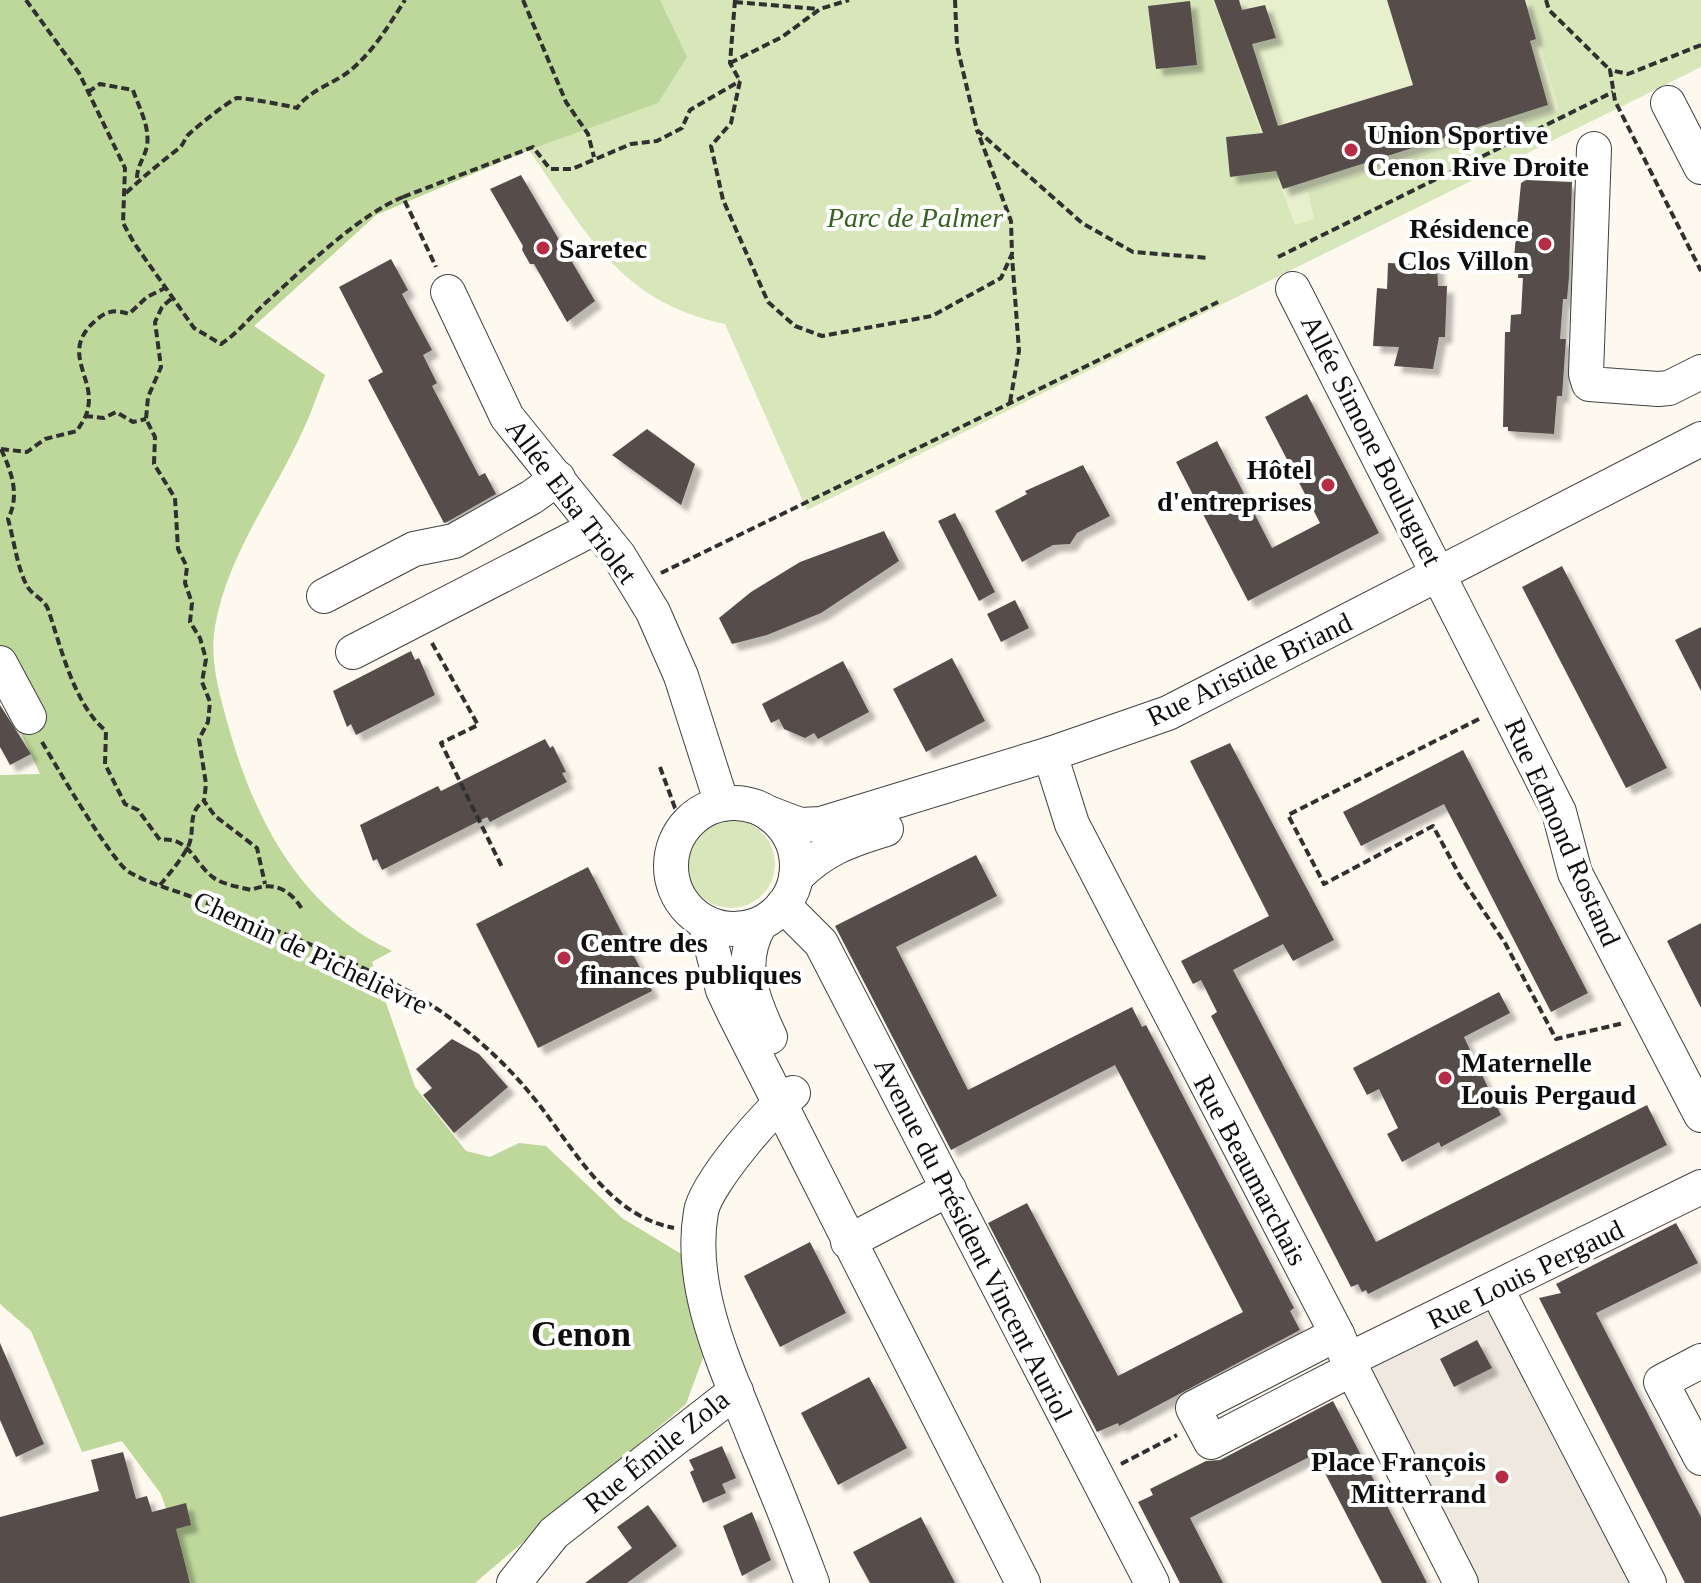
<svg xmlns="http://www.w3.org/2000/svg" width="1701" height="1583" viewBox="0 0 1701 1583" font-family="Georgia,serif">
<style>
.green{fill:#d7e7ba}
.forest{fill:#bed79a}
.pitch{fill:#e7efcc}
.plaza{fill:#eee8de}
.building{fill:#564d4b;filter:url(#shadow)}
.lines{fill:none;stroke-linecap:round;stroke-linejoin:round}
.minor-casing{stroke:#414141;stroke-width:36}
.path{stroke:#303030;stroke-width:4;stroke-dasharray:8 4;stroke-linecap:butt}
.minor{stroke:#fff;stroke-width:34}
.poi-dot{fill:#b72c45;stroke:#fff;stroke-width:3}
.labels{text-anchor:middle;stroke-width:8;stroke-linejoin:round;paint-order:stroke}
.poi-label{font-size:28px;font-weight:bold;fill:#0e0e0e;stroke:#fff;text-anchor:start}
.park-label{font-size:28px;font-style:italic;fill:#376321;stroke:#fff}
.street-label{font-size:28px;fill:#0e0e0e;stroke:#fff}
.district-label{font-size:36px;font-weight:bold;fill:#0e0e0e;stroke:#fff}
</style>
<defs>
<filter id="shadow"><feDropShadow dx="7" dy="7" stdDeviation="2" flood-color="#0004"/></filter>
</defs>
<rect width="100%" height="100%" fill="#fef9ef"/>
<g class="green">
<path d="M0,0h1701v67l-894,443 -82,-186c-106,-22 -139,-92 -196,-174l-153,65 -122,111 71,49c-8,19 -14,39 -23,57 -29,64 -74,123 -87,194 -6,32 4,66 12,96 26,95 72,186 165,229l-136,-43z"/>
<circle cx="731" cy="864" r="44"/>
</g>
<path class="forest" d="M0,0h660l27,57 -29,46 -129,47 -153,65 -122,111 71,49c-8,19 -14,39 -23,57 -29,64 -75,123 -87,194 -6,32 4,66 12,96 26,95 72,186 165,229l-20,11 43,125 51,64 24,6 29,-14 27,3 76,72 61,37 24,92 -21,57 -211,179h-284l-30,-89 -39,-53 -40,11 -51,-121 -31,-27v-529l40,-1 -40,-87z"/>
<path class="pitch" d="M1213,0h314l32,110 -251,81 6,28 -19,6z"/>
<path class="plaza" d="M1497,1307l142,276h-165l-110,-211z"/>
<g class="building">
<path d="M1214,0h25l3,10 23,-5 11,33 -24,6 26,82 135,-41 -26,-85h138l11,39 -6,2 18,64 -265,84 -7,-18 -46,6 -4,-40 37,-4z"/>
<path d="M1190,1l7,64 -41,4 -8,-63z"/>
<path d="M521,175l74,126 -28,21 -33,-58h-4l-8,-14 1,-4 -33,-57z"/>
<path d="M1526,180l46,2 -3,95 -2,22h-4l-3,40h6l-4,57h-5l-3,38 -46,-3v-4h-5l2,-95h5l1,-17 10,-1 2,-36h-5l1,-10h-6l8,-85z"/>
<path d="M391,259l17,31 -6,4 30,56 -9,5 14,28 -5,3 47,90 6,-3 11,21 -49,28 -3,1 -76,-143 15,-8 -44,-85z"/>
<path d="M1388,263l49,2 1,21h9l-2,51h-6l-6,32 -39,-3 5,-19 -26,-1 4,-58 10,1z"/>
<path d="M1307,394l72,139 -131,68 -72,-139 41,-21 55,107 48,-25 -55,-106z"/>
<path d="M647,429l48,35 -14,41 -69,-50z"/>
<path d="M1083,465l27,51 -33,17 -7,11 -17,1 -31,17 -27,-51 32,-17 -2,-3z"/>
<path d="M955,513l40,79 -16,9 -41,-80z"/>
<path d="M884,531l15,30 -78,52 -54,22 -35,9 -13,-26 32,-26 49,-30z"/>
<path d="M1562,566l105,202 -41,20 -104,-201z"/>
<path d="M1015,600l14,28 -28,14 -14,-28z"/>
<path d="M1701,627v64l-26,-51z"/>
<path d="M411,651l4,9 4,-2 16,37 -79,40 -5,-11 -4,3 -14,-36z"/>
<path d="M952,658l33,63 -59,31 -33,-63z"/>
<path d="M843,661l26,51 -51,27 -4,-6 -9,5 -21,-9 -5,-10 -8,4 -9,-19z"/>
<path d="M0,705l31,49 -21,11 -10,-18z"/>
<path d="M545,739l5,9 3,-2 13,26 -4,1 5,9 -77,40 -3,-5 -105,53 -5,-11 -4,2 -13,-36 78,-39 3,5z"/>
<path d="M1230,743l104,197 -41,21 -10,-17 -50,26 143,272 271,-137 20,40 -299,149 -2,-4 -4,2 -4,-8 -7,3 -140,-271 6,-4 -16,-32 -8,4 -12,-23 88,-45 -79,-155z"/>
<path d="M1463,750l125,243 -37,19 -107,-208 -83,42 -18,-34z"/>
<path d="M976,855l21,41 -101,51 72,143 164,-83 10,20 4,-2 148,283 -4,3 10,19 -181,96 -1,-3 -21,9 -109,-209 39,-20 91,173 125,-64 -128,-247 -164,85 -116,-224z"/>
<path d="M588,867l64,124 -114,57 -62,-124z"/>
<path d="M1701,923v85l-34,-67z"/>
<path d="M1499,992l11,21 -46,24 37,78 -60,32 -2,-5 -37,20 -15,-28 11,-6 -19,-39 -12,6 -14,-27z"/>
<path d="M452,1039l27,15 29,33 -54,46 -31,-38 9,-7 -16,-19z"/>
<path d="M1676,1223l22,40 -102,50 105,204v66h-16l-146,-285 22,-5 -5,-9z"/>
<path d="M810,1242l36,71 -66,34 -36,-71z"/>
<path d="M1477,1340l15,28 -38,19 -14,-28z"/>
<path d="M0,1343l44,101 -28,13 -16,-37z"/>
<path d="M869,1377l38,71 -69,37 -37,-72z"/>
<path d="M1333,1401l94,182h-45l-67,-129 -125,64 33,65h-43l-42,-81 15,-7 -3,-6 56,-28 14,-1z"/>
<path d="M722,1446l14,32 -14,6 4,9 -23,10 -13,-31 4,-2 -5,-10z"/>
<path d="M123,1452l13,47 11,-3 5,16 34,-9 5,22 -15,4 14,54h-190v-66l99,-26 -8,-31z"/>
<path d="M648,1505l29,41 -50,37h-42l47,-35 -15,-21z"/>
<path d="M752,1512l19,48 -29,16 -19,-50z"/>
<path d="M921,1517l34,66h-85l-17,-31z"/>
</g>
<g class="lines">
<defs>
<g id="minor">
<path d="M1668,103l33,64"/>
<path d="M1594,149l-8,225 3,10 69,5 11,-1 32,-16"/>
<path d="M1293,289l266,523 16,61 126,242"/>
<path d="M448,292l59,125 112,139 34,56 28,64 41,128"/>
<path d="M324,596l90,-47 40,-8 78,-44 26,-19"/>
<path d="M353,652l243,-125"/>
<path d="M0,663l29,54"/>
<path d="M1050,754l22,70 265,510 15,35 109,214"/>
<circle cx="734" cy="866" r="63"/>
<path d="M771,814l29,11 21,-1 229,-70 118,-41 533,-274"/>
<path d="M796,877c27,-28 54,-37 90,-48"/>
<path d="M783,905l38,38 331,640"/>
<path d="M705,922l18,68 11,23 289,570"/>
<path d="M760,924c-23,39 -8,75 10,113"/>
<path d="M793,1093c-23,15 -88,92 -92,119 -14,79 29,163 57,235 19,45 37,90 54,136"/>
<path d="M848,1242l101,-53"/>
<path d="M1496,1288l153,295"/>
<path d="M1337,1334l-144,74 18,34 141,-73"/>
<path d="M1348,1360l353,-173"/>
<path d="M1701,1361l-40,21 40,76"/>
<path d="M514,1583l40,-50 182,-142"/>
</g>
</defs>
<use href="#minor" class="minor-casing"/>
<g class="path">
<path d="M26,0l53,73 46,95 -2,55 11,20 60,85 27,16c20,-13 32,-31 50,-46 35,-32 90,-84 132,-101l33,70"/>
<path d="M523,0l43,102 22,32 6,23"/>
<path d="M735,0l-5,63 10,18 -9,42 -20,23 12,54 45,102 27,24 27,10 110,-20 69,-38 11,-24 -1,-33 -34,-91"/>
<path d="M955,0l2,46 20,84 105,93 51,29 76,6"/>
<path d="M1546,0l3,10 61,60"/>
<path d="M735,2l83,7"/>
<path d="M1701,45l-73,29 -18,-4 5,31 86,170"/>
<path d="M730,63l52,-26 38,-28 29,-9"/>
<path d="M88,92l12,-8 33,6c6,18 17,36 14,56 -3,14 -11,20 -10,36"/>
<path d="M126,193c17,-16 34,-30 52,-44 6,-4 6,-10 10,-14 7,-7 42,-35 49,-37 4,-1 53,8 60,10 13,-19 38,-24 55,-39 23,-20 37,-44 53,-69"/>
<path d="M403,197l130,-50 17,22h22l59,-25 26,-3 25,-13 8,-18 50,-29"/>
<path d="M1278,257l335,-165"/>
<path d="M171,299l-9,8 -7,15 6,45 -13,30 -2,22 9,18 -1,27 21,34 3,51 9,18 -2,16 7,20 -2,19 10,16 6,21 -4,23 8,20 -2,20 -9,17 7,45 -2,17 11,15 42,32 8,36"/>
<path d="M1010,402l9,-51 -7,-95"/>
<path d="M85,416l19,2 12,-6 17,10 13,-3"/>
<path d="M1,449c11,24 19,46 7,70 6,21 9,48 19,67 5,9 17,13 21,23 13,38 26,96 58,122l-1,33 20,40 13,6 22,30c30,-4 34,24 54,38 10,7 26,9 37,12 22,-9 39,-1 51,19"/>
<path d="M1,449l26,3 18,-13 32,-8c4,-7 10,-15 11,-23 7,-31 -28,-56 7,-87 11,-10 20,-12 34,-7l18,-17 18,-9"/>
<path d="M661,573l557,-271"/>
<path d="M432,643l46,82 -37,18 61,124"/>
<path d="M1479,719l-191,96 36,69 109,-58 27,50 45,67 51,96 68,-16"/>
<path d="M42,742c13,22 70,120 87,130 22,13 50,19 73,29 78,32 172,64 241,112 31,22 61,49 85,78 43,50 75,123 146,137"/>
<path d="M660,767l15,41 13,14"/>
<path d="M160,885c10,-12 21,-25 28,-38 8,-16 -2,-34 16,-46"/>
<path d="M1121,1464l56,-29"/>
</g>
<use href="#minor" class="minor"/>
</g>
<g class="poi-dot">
<circle cx="1351" cy="150" r="8"/>
<circle cx="1545" cy="244" r="8"/>
<circle cx="543" cy="248" r="8"/>
<circle cx="1328" cy="485" r="8"/>
<circle cx="564" cy="958" r="8"/>
<circle cx="1445" cy="1078" r="8"/>
<circle cx="1502" cy="1477" r="8"/>
</g>
<g class="labels">
<g class="poi-label">
<text x="1367" y="144">Union Sportive<tspan x="1367" dy="32">Cenon Rive Droite</tspan></text>
<text x="1529" y="238" text-anchor="end">Résidence<tspan x="1529" dy="32">Clos Villon</tspan></text>
<text x="559" y="258">Saretec</text>
<text x="1312" y="479" text-anchor="end">Hôtel<tspan x="1312" dy="32">d'entreprises</tspan></text>
<text x="580" y="952">Centre des<tspan x="580" dy="32">finances publiques</tspan></text>
<text x="1461" y="1072">Maternelle<tspan x="1461" dy="32">Louis Pergaud</tspan></text>
<text x="1486" y="1471" text-anchor="end">Place François<tspan x="1486" dy="32">Mitterrand</tspan></text>
</g>
<g class="park-label">
<text x="915" y="227">Parc de Palmer</text>
</g>
<g class="street-label">
<text transform="translate(1372 440) rotate(63)" y="10">Allée Simone Bouluguet</text>
<text transform="translate(572 501) rotate(53)" y="10">Allée Elsa Triolet</text>
<text transform="translate(1249 669) rotate(-26)" y="10">Rue Aristide Briand</text>
<text transform="translate(1563 832) rotate(66)" y="10">Rue Edmond Rostand</text>
<text transform="translate(311 952) rotate(25)" y="10">Chemin de Pichelièvre</text>
<text transform="translate(1251 1170) rotate(62)" y="10">Rue Beaumarchais</text>
<text transform="translate(974 1239) rotate(63)" y="10">Avenue du Président Vincent Auriol</text>
<text transform="translate(1525 1274) rotate(-26)" y="10">Rue Louis Pergaud</text>
<text transform="translate(656 1451) rotate(-39)" y="10">Rue Émile Zola</text>
</g>
<g class="district-label">
<text x="581" y="1346">Cenon</text>
</g>
</g>
</svg>
